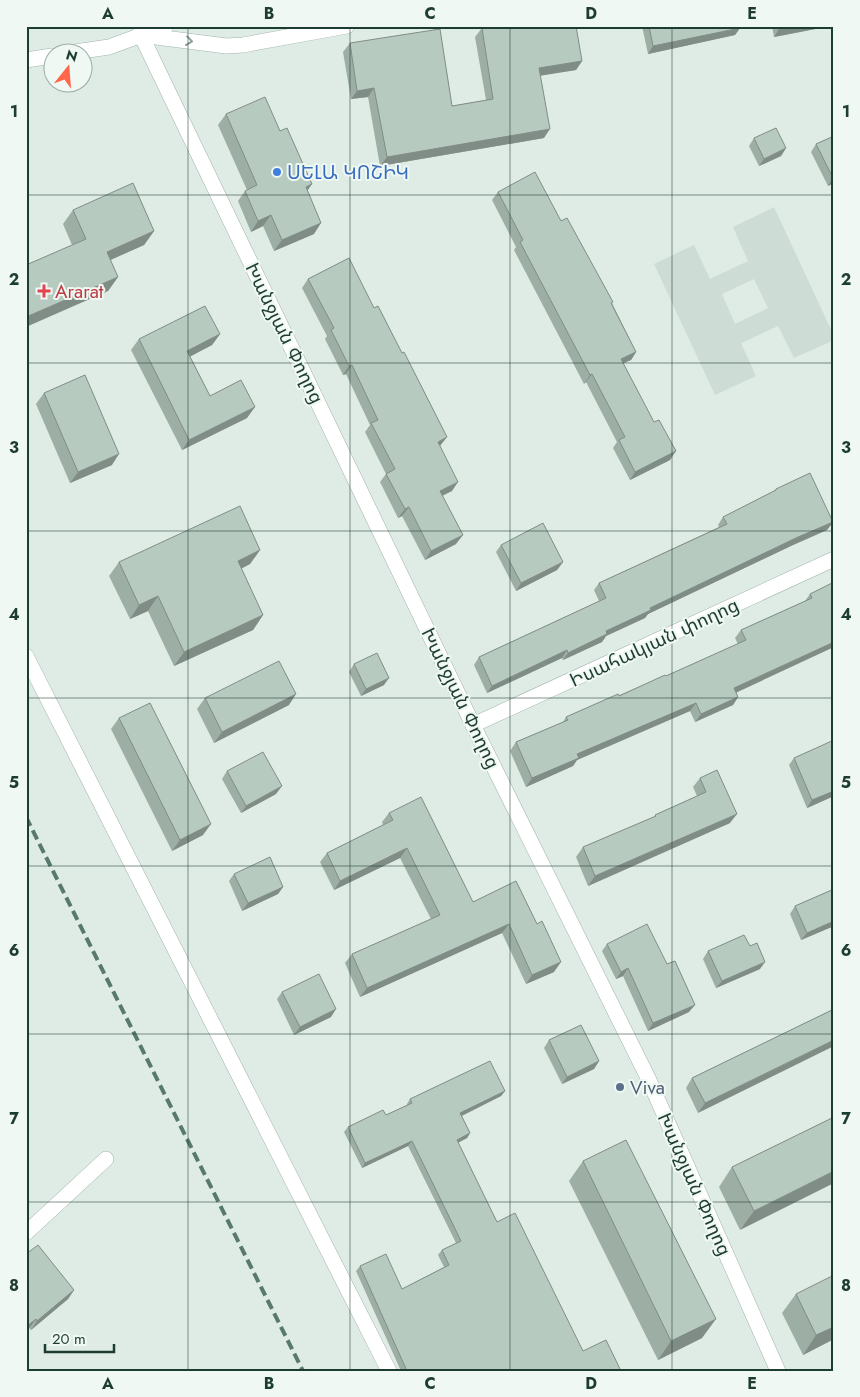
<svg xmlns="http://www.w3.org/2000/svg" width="860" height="1397" viewBox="0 0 860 1397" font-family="Jost,'Noto Sans Armenian',sans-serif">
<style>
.built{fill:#cddcd4;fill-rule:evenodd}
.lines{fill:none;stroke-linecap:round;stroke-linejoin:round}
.minor-casing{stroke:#a1b4ac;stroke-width:16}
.minor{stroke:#fff;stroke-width:15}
.rail{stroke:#58796d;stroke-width:4;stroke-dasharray:10 5;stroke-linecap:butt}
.wall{fill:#9daea5}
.shaded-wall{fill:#808d86}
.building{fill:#b7cac0;stroke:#808d86}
.oneway{stroke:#8e9e98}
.grid{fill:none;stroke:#1e3d32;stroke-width:1;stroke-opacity:0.55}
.shop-dot{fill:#3f7fe0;stroke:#eff8f3;stroke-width:2}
.health-dot{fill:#e0444e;stroke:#eff8f3;stroke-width:2}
.service-dot{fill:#5c6f8a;stroke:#eff8f3;stroke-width:2}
.labels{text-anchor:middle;stroke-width:4;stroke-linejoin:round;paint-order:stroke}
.shop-label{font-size:19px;fill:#366cbe;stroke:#eff8f3;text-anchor:start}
.health-label{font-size:19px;fill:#be3a42;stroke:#eff8f3;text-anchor:start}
.street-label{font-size:19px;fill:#1e3d32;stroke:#eff8f3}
.service-label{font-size:19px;fill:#4e5e75;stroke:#eff8f3;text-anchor:start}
.neatline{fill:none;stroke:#1e3d32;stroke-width:2}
.grid-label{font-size:16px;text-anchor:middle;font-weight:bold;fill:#1e3d32}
</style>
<rect width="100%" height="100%" fill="#dfece5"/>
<path class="built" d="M774,207l60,129v4l-40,18 -16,-32 -37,17 15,33 -41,19 -61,-131 40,-19 16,34 38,-18 -15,-34zM754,279l14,29 -33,16 -13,-30z"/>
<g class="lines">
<defs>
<g id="minor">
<path d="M141,26v9l332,690 175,353 130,293"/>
<path d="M141,35l85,11 17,-1 104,-19"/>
<path d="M75,52l34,-5 57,-21"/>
<path d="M26,60l26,-4"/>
<path d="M26,656l363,715"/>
<path d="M473,725l361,-166"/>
<path d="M26,1233l80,-74"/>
</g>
</defs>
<use href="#minor" class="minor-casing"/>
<use href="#minor" class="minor"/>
<path class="rail" d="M26,817l277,554"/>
</g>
<g class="wall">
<path d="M642,26h98v2l-5,7 -87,19z"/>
<path d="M772,26h59l-57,11z"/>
<path d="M482,28l100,33 -6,9 -36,5 4,63 -164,28 -12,-69 -17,2 -8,-47 7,-9 102,63 34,-6 -11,-63z"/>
<path d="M226,114l54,17 32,53 -5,7 7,43 -40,17 -11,-25 -12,6 -13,-31 7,-10 2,-1 -29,-65z"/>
<path d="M834,136v47l-6,3 -17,-34 5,-8z"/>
<path d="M754,138l32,10 -5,8 -22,10 -10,-20z"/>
<path d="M498,192l63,29 51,82 24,49 -5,8 -8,3 47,97 -40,20 -17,-32 4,-6 -31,-60 -2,2 -70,-134 2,-3 -24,-47z"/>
<path d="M73,210l81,21 -10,14 -34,15 8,17 -10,14 -36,-46 -9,-21z"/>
<path d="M308,279l132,167 12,45 -10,4 14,49 -31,16 -23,-44 -4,2 -18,-36 6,-8 -21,-42 5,-7 -24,-51 -3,1 -18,-36 2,-3 -25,-48z"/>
<path d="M220,334l-8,11 -22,11 20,40 37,22 -65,32 -51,-100 8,-11z"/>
<path d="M44,393l68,72 -42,18 -34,-79z"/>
<path d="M776,489l57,33 -6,8 -34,15 -145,69 -3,4 -39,18 -4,6 -39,18 -1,-2 -75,35 -13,-28 5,-8 120,-56 -5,-11 5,-7 120,-56 -1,-2 5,-8 51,-26z"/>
<path d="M501,545l62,17 -6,8 -41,21 -20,-39z"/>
<path d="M260,550l-10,14 -9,5 22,46 -10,15 -79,36 -26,-55 -18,8 -21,-43 10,-14z"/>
<path d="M834,582l-98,111 2,4 -5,8 -38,17 -5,-11 -113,49 -4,6 -47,21 -16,-36 6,-9 47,-20 3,-5 100,-41 72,-32 -3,-6 6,-8 64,-29 5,-7z"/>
<path d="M354,664l30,21 -23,11 -12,-24z"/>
<path d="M205,698l84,7 -75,38 -17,-34z"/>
<path d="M119,718l84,117 -31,16 -61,-122z"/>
<path d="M794,758l40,38 -27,12 -18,-43z"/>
<path d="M227,771l49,23 -35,19 -19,-34z"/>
<path d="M700,778l30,45 -142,63 -12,-29 7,-10 71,-30 1,-2 42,-19 -4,-9z"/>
<path d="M389,813l84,89 43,-21 38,91 -28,12 -24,-51 -142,64 -15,-34 7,-9 79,-35 -31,-61 -66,32 -14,-28 7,-9 56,-28 -1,-3z"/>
<path d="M234,874l49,13 -5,7 -36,17 -13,-30z"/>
<path d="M834,889v37l-33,14 -11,-26 5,-8z"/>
<path d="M607,944l60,20 22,48 -41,19 -25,-55 -7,3 -14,-28z"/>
<path d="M708,951l52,18 -44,19 -13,-29z"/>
<path d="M282,992l49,25 -37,18 -17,-36z"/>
<path d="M834,1009l-136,104 -12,-25 6,-10z"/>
<path d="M549,1040l50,21 -5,8 -32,15 -18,-36z"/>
<path d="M505,1091l-4,5 -39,20 8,17 -3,5 -9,5 39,79 86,129 38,20h-220l-45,-100 4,-5 42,23 42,-22 -6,-12 4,-5 14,-7 -48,-97 -46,22 -18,-36 4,-5 38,-12 21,-10v-1l3,-5z"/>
<path d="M834,1117l-94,113 -21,-43 13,-20z"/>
<path d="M583,1161l119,177 -44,22 -89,-179z"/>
<path d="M26,1254l48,36 -6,9 -37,31 -2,-2 -3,2z"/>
<path d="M796,1294l38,45 -31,16 -21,-42z"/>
</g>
<g class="shaded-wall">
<path d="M795,26h36l-57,11 5,-8z"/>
<path d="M740,28l-5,7 -87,19 5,-8z"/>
<path d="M582,61l-6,9 -43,7 6,-9z"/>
<path d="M374,88l-6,9 -17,2 6,-8z"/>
<path d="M550,129l-6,9 -164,28 7,-9z"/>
<path d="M786,148l-5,8 -22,10 5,-7z"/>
<path d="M833,178h1v5l-6,3z"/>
<path d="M312,184l-8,11 2,-8z"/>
<path d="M271,215l-8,11 -12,6 7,-11z"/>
<path d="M321,223l-7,11 -40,17 8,-11z"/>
<path d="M154,231l-10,14 -47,21 10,-14z"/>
<path d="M118,277l-10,14 -82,36v-10z"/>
<path d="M220,334l-8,11 -32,17 7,-11z"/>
<path d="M636,352l-5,8 -16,7 6,-8z"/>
<path d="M352,365l-6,9 -3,1 6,-9z"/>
<path d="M592,374l-6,8 -2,2 6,-9z"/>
<path d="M255,407l-8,11 -65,32 7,-10z"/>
<path d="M447,437l-7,9 -9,5 7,-9z"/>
<path d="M676,451l-6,9 -40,20 5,-8z"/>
<path d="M119,454l-7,11 -42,18 8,-11z"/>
<path d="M458,482l-6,9 -18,9 6,-9z"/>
<path d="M409,507l-7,9 -4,2 7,-9z"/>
<path d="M833,522l-6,8 -34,15 -145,69 -3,4 -39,18 -4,6 -39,18 5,-7 38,-22 44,-23 148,-71z"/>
<path d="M463,535l-7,9 -31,16 6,-9z"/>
<path d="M260,550l-10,14 -22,11 10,-14z"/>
<path d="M563,562l-6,8 -41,21 5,-8z"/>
<path d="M158,596l-10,15 -18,8 9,-14z"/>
<path d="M263,615l-10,15 -79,36 10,-14z"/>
<path d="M834,642v5l-105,49 5,-8z"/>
<path d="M567,650l-5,8 -75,35 5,-7z"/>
<path d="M389,678l-5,7 -23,11 5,-7z"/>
<path d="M296,694l-7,11 -75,38 8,-11z"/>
<path d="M738,697l-5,8 -38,17 6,-8z"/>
<path d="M696,703l-6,8 -113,49 -4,6 -47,21 6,-9 45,-24z"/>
<path d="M282,786l-6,8 -35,19 5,-7z"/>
<path d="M834,791v5l-27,12 5,-8z"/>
<path d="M737,814l-7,9 -142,63 7,-10z"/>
<path d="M211,824l-8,11 -31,16 8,-11z"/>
<path d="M407,848l-7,10 -66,32 6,-9z"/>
<path d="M283,887l-5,7 -36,17 6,-8z"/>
<path d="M834,921v5l-33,14 6,-7z"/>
<path d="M509,924l-7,9 -142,64 7,-9z"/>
<path d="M561,962l-7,10 -28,12 6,-9z"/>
<path d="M765,962l-5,7 -44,19 6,-7z"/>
<path d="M628,968l-5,8 -7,3 5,-7z"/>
<path d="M695,1005l-6,7 -41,19 5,-8z"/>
<path d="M336,1009l-5,8 -37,18 6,-8z"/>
<path d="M834,1040v6l-136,67 7,-10z"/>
<path d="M599,1061l-5,8 -32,15 5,-7z"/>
<path d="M505,1091l-4,5 -44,22 3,-5z"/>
<path d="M470,1133l-3,5 -14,7 4,-5z"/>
<path d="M412,1141l-4,5 -46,22 3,-5z"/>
<path d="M834,1171v12l-94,47 14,-19z"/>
<path d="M74,1290l-6,9 -37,31 6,-9z"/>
<path d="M36,1319l-7,9 -3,2v-3z"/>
<path d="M716,1319l-14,19 -44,22 13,-19z"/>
<path d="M834,1327v12l-31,16 13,-20z"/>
</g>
<g class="building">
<path d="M491,26h85l6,35 -43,7 11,61 -163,28 -13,-69 -17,3 -7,-48 90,-14 12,77 41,-7 -11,-71z"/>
<path d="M649,26h91v2l-87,18z"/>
<path d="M779,26h16l-16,3z"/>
<path d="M265,97l15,34 7,-3 25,56 -6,3 15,36 -39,17 -11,-25 -13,6 -13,-30 12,-6 -31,-71z"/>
<path d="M776,128l10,20 -22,11 -10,-21z"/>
<path d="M834,136v42h-1l-17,-34z"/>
<path d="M535,172l26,49 6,-3 46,84 -2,1 25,49 -15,7 33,63 5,-2 17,31 -41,21 -16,-32 6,-3 -33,-63 -2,1 -70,-133 3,-2 -25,-48z"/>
<path d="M133,183l21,48 -47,21 11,25 -92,40v-52l60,-26 -13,-29z"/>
<path d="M349,258l25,50 4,-2 24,47 2,-1 43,85 -9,5 20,40 -18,9 23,44 -32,16 -22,-44 -4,2 -19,-35 9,-5 -24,-46 7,-3 -26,-55 -3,1 -18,-36 3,-2 -26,-49z"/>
<path d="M205,306l15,28 -33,17 23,45 31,-16 14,27 -66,33 -50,-101z"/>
<path d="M85,375l34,79 -41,18 -34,-79z"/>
<path d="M810,473l23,49 -35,15 -148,71 1,2 -45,21 1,3 -39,19 -1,-3 -75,36 -13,-29 127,-59 -7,-15 128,-59 -4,-7 53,-27v-1z"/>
<path d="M240,506l20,44 -22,11 25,54 -79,37 -26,-56 -19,9 -20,-43z"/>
<path d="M543,523l20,39 -42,21 -20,-38z"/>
<path d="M834,582v60l-100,46 4,9 -37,17 -5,-11 -119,51 2,4 -47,20 -16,-36 52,-22 -2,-3 52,-23 1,2 46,-21 1,1 80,-36 -5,-10 71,-32 -2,-4z"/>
<path d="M377,653l12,25 -23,11 -12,-25z"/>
<path d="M279,661l17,33 -74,38 -17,-34z"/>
<path d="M150,703l61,121 -31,16 -61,-122z"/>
<path d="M834,740v51l-22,9 -18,-42z"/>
<path d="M263,752l19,34 -36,20 -19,-35z"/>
<path d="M717,770l20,44 -142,62 -12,-29 73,-31 -1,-1 51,-23 -6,-14z"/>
<path d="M421,797l52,105 43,-21 21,43 5,-3 19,41 -29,13 -23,-51 -142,64 -15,-34 88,-39 -33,-67 -67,33 -13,-28 66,-33 -4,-7z"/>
<path d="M270,857l13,30 -35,16 -14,-29z"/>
<path d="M834,889v32l-27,12 -12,-27z"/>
<path d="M647,924l20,40 8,-3 20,44 -42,18 -25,-55 -7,4 -14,-28z"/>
<path d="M744,935l6,11 7,-3 8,19 -43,19 -14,-30z"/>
<path d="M319,974l17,35 -36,18 -18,-35z"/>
<path d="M834,1009v31l-129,63 -13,-25z"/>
<path d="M581,1025l18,36 -32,16 -18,-37z"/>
<path d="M490,1061l15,30 -45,22 10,20 -13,7 40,82 18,-9 68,138 23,-11 15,31h-214l-47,-105 26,-12 16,35 47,-24 -7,-15 19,-9 -49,-100 -47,22 -17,-36 35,-17 3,5 26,-12 -2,-4z"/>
<path d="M834,1117v54l-80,40 -22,-44z"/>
<path d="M626,1140l90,179 -45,22 -88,-180z"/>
<path d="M38,1245l36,45 -37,31 -1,-2 -10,8v-73z"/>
<path d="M834,1275v52l-18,8 -20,-41z"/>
</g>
<defs><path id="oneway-chevron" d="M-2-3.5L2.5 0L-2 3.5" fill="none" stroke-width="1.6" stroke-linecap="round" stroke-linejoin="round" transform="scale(1.25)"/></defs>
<use class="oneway" href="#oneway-chevron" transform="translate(189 41) rotate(7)"/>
<path class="grid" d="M188,26v1345M350,26v1345M510,26v1345M672,26v1345M26,195h808M26,363h808M26,531h808M26,698h808M26,866h808M26,1034h808M26,1202h808"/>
<circle class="shop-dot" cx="277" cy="172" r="5"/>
<path class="health-dot" d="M41.5 283.5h5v5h5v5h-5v5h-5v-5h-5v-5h5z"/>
<circle class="service-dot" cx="620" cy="1087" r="5"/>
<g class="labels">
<g class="shop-label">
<text x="287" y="179">ՍԵԼԱ ԿՈՇԻԿ</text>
</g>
<g class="health-label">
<text x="55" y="298">Ararat</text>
</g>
<g class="street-label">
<text transform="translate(285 333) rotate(64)" y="7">Խանջյան Փողոց</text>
<text transform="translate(654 642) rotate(-25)" y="7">Իսահակյան փողոց</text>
<text transform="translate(461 698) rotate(64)" y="7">Խանջյան Փողոց</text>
<text transform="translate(695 1184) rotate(66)" y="7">Խանջյան Փողոց</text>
</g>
<g class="service-label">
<text x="630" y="1094">Viva</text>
</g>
</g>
<rect width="860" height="1397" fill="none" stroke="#eff8f3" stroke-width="55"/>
<g transform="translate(68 68) rotate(17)"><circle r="24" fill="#eff8f3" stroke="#9bada6"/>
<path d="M0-4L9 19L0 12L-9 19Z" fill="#ff664a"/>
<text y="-8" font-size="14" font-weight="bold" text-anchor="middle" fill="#1e3d32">N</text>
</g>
<path d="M45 1344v8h69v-8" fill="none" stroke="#1e3d32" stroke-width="2.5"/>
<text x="52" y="1344" font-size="15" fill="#1e3d32" stroke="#eff8f3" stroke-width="4" paint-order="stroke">20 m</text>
<rect x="28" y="28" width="804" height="1342" class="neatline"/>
<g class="grid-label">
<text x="108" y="19">A</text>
<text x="269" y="19">B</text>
<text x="430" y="19">C</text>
<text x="591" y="19">D</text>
<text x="752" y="19">E</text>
<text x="14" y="117">1</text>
<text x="846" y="117">1</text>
<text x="14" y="285">2</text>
<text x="846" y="285">2</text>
<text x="14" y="453">3</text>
<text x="846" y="453">3</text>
<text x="14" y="620">4</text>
<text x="846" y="620">4</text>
<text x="14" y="788">5</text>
<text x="846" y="788">5</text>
<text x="14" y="956">6</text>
<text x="846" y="956">6</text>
<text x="14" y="1124">7</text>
<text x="846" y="1124">7</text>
<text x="14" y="1291">8</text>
<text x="846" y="1291">8</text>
<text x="108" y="1389">A</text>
<text x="269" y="1389">B</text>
<text x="430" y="1389">C</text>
<text x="591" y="1389">D</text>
<text x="752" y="1389">E</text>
</g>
</svg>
